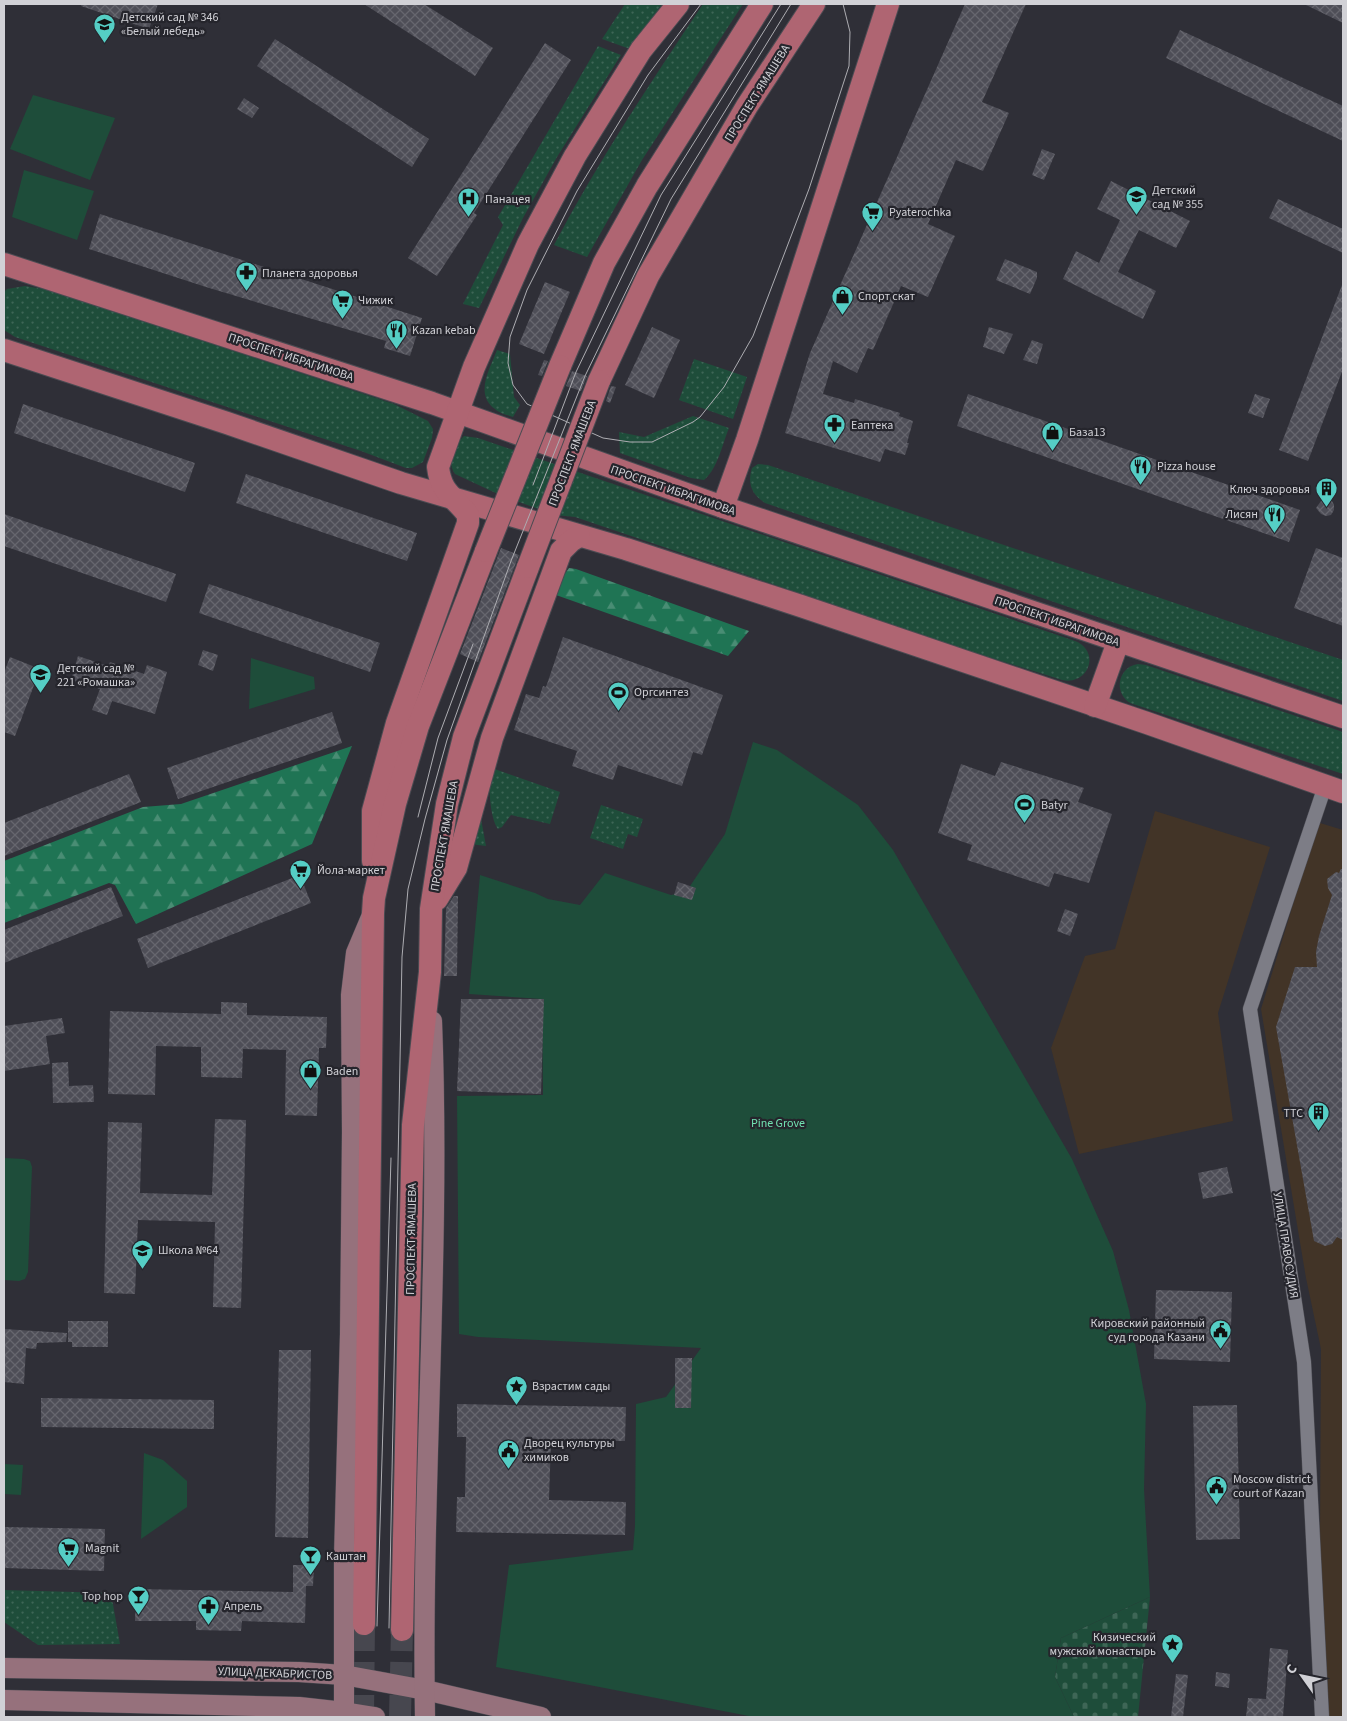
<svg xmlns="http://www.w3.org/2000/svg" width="1347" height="1721" viewBox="0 0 1347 1721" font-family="'Source Sans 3',sans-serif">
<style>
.commercial{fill:#423427}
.grass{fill:url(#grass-dots)}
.forest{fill:url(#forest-firs)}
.cemetery{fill:url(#cemetery-stones)}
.green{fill:#1e4d3a}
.building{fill:url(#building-cross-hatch)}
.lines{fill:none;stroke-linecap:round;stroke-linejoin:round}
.primary-tunnel{stroke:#47474f;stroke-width:22;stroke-dasharray:22 11;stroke-linecap:butt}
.street-casing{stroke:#4b4b52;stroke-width:15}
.secondary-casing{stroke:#4b4b52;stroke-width:21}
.primary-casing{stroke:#4b4b52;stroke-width:24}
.street{stroke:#7d7d86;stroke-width:14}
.secondary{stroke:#96717c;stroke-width:20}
.primary{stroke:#af6572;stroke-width:22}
.tram{stroke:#adadb2;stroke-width:1}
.primary-bridge-casing{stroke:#4b4b52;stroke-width:24;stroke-linecap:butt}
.primary-bridge{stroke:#af6572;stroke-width:22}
.labels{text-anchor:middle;stroke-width:4.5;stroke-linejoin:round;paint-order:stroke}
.poi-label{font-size:12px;fill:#d1d1d6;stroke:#25252c;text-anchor:start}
.street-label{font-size:12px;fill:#d1d1d6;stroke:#25252c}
.park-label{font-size:12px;fill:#71e2b2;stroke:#25252c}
</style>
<defs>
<pattern id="grass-dots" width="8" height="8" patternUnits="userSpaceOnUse" patternTransform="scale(1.25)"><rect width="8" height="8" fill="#1e4d3a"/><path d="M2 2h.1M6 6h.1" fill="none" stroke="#3e6656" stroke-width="1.8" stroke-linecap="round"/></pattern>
<pattern id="forest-firs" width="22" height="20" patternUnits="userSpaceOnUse" patternTransform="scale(1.25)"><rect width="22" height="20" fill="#1f7454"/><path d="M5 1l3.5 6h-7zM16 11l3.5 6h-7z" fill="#498d74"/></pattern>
<pattern id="cemetery-stones" width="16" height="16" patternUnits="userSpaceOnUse" patternTransform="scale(1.25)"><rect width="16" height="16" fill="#1e4d3a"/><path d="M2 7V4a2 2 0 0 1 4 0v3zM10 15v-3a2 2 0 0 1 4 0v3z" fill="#3e6656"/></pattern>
<pattern id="building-cross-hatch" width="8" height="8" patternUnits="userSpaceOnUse" patternTransform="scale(1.25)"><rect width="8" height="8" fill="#4e4e57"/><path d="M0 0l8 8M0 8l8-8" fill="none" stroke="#66666e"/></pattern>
</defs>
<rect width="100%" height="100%" fill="#2f2f37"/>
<g class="commercial">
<path d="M1155,811l115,36 -52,166 15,108 -154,33 -28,-106 34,-92 30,-7z"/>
<path d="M1320,823l23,7v887h-14l-9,-174 1,-194 -15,-71 -45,-269 46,-150z"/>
</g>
<g class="grass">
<path d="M625,4h37l-32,45 -28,-10z"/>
<path d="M703,4h40l-101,156 -55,97 -33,-12c44,-84 97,-163 149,-241z"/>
<path d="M598,46l23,9 -64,102 -34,61 -44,90 -16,-4 40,-79 -5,-8z"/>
<path d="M25,286l24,4 345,114 34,17 5,8 -1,9 -9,24 -11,6h-6l-45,-17 -346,-114 -11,-7v-38l3,-3z"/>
<path d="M497,350l13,4 4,43 6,8 -7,12c-6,-2 -14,-4 -18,-8 -21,-15 -5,-40 2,-59z"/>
<path d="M694,359l53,18 -14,42 -54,-19z"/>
<path d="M693,416l36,12c-7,17 -11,40 -25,52l-13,-2 -71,-25 -1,-21 25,5z"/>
<path d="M464,436l14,2 597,203c26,10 14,45 -13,39l-92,-29 -395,-134 -20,-2 -55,-20 -45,-21c-9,-13 -2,-28 9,-38z"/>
<path d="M758,464l10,1 575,195v41l-578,-198c-13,-8 -18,-19 -13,-35z"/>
<path d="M1138,664l8,1 197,67v42l-213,-71c-17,-11 -12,-36 8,-39z"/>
<path d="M489,767l71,25 -10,32 -39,-9 -9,12 -4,2c-9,-12 -9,-47 -9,-62z"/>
<path d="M601,805l42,14 -6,18 -9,-3 -5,15 -33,-11z"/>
<path d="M479,808l7,38 -16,-2z"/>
<path d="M4,1590l107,3 9,51 -82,1 -34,-23z"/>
</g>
<g class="forest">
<path d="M569,568l7,1 173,62 -21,25 -172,-61 8,-20z"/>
<path d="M352,746l-40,98 -176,80 -21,-39 -6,-2 -105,40v-62l139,-54 38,-3z"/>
</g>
<path class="cemetery" d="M1150,1597l-12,120h-64l-19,-40 6,-39z"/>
<g class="green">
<path d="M33,95l82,23 -25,62 -80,-31z"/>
<path d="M24,170l70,21 -17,49 -65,-23z"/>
<path d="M251,658l63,19 1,12 -66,20z"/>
<path d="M753,742l24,8 81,55 35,45 179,309 41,92 16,59 17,94 -2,85 6,108 -89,41 -6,39 19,40h-320l-258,-50 13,-102 124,-15 2,-24 1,-122 30,-7 35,-49 -223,-11 -19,-3 -2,-238 86,-1 -1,-96 -73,-5 11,-119 55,18 13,6 32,6 25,-32 66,22 15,-3 39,-58z"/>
<path d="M4,1158l20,1 6,2 2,6 -4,105 -3,7 -6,2 -15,-1z"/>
<path d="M144,1453l19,7 24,21v26l-46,32z"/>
<path d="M4,1464l19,1 -2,30 -17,-1z"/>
</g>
<g class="building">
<path d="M82,4h76l-9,25 -68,-23z"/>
<path d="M364,4h60l69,44 -18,28z"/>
<path d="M965,4h61l-44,98 27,11 -26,58 -27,-11 -28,64 27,12 -27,61 -27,-11 -28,64 -5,-2 -11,25 -24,-12 -10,33 31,9 1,-4 45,14 -1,3 14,5 -6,22h2l-4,12 -20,-6 -5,13 -95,-29 25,-80z"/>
<path d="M1304,4h39v19z"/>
<path d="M1180,30l163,76v35l-177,-83z"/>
<path d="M275,39l154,100 -17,28 -155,-101z"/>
<path d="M545,43l26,17 -97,153 3,2 -40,61 -29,-18z"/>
<path d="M244,98l15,10 -7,10 -15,-9z"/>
<path d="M1042,149l13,5 -11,26 -12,-5z"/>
<path d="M1111,181l79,40 -14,27 -37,-18 -21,42 38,19 -13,28 -80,-40 13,-28 23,12 21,-43 -23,-11z"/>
<path d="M1278,199l65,30v24l-74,-35z"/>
<path d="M100,214l322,104 -12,38 -26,-8 2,-7 -180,-54 -117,-38z"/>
<path d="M1005,259l32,13v6l-7,16 -34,-14z"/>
<path d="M545,282l25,10 -26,62 -25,-10z"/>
<path d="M1342,285l1,84 -35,92 -29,-11z"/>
<path d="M652,327l28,13 -26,58 -29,-13z"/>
<path d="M989,327l24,7 -9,20 -21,-7z"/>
<path d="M1032,340l11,4 -6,20 -14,-4z"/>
<path d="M544,360l4,1 -6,15 -4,-1z"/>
<path d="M572,371l15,5 -6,15 -15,-5z"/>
<path d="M611,386l5,1 -6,16 -4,-2z"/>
<path d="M968,394l332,116 -11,32 -332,-116z"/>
<path d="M1255,394l15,5 -7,19 -15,-5z"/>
<path d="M23,404l172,59 -10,29 -171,-59z"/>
<path d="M246,474l171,59 -10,28 -171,-58z"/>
<path d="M1327,499l5,2 2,4v5l-3,5 -5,1 -5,-2 -5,-6 5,-7z"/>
<path d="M4,514l172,60 -10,28 -162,-56z"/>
<path d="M501,548l18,7 -41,107 -18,-8z"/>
<path d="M1316,548l27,10v68l-49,-18z"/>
<path d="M209,584l171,59 -10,29 -171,-59z"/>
<path d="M563,637l160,58 -21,60 -9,-3 -11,34 -64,-21 -5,15 -41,-14 5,-15 -63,-21 12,-36 13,4 4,-12 3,1z"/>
<path d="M203,650l15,5 -5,16 -15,-6z"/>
<path d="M78,656l30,10 2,-4 34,12 3,-9 20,7 -12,42 -43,-13 -5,14 -15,-5 8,-21 -29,-9z"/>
<path d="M10,657l30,12 -25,67 -11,-4v-59z"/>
<path d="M332,712l10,31 -164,56 -11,-31z"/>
<path d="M1001,762l83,26 -6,14 34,12 -23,69 -35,-10 -5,14 -82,-27 5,-15 -34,-12 23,-69 34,12z"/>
<path d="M129,774l12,28 -137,54v-33z"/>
<path d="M1341,869h2v371l-6,-3 -5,7 -7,2 -11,-5 -38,-214 19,-60h22l-1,-15 3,-16 13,-41 -4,-7 -1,-9 9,-7 3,1z"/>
<path d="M300,875l11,28 -163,65 -11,-29z"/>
<path d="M678,882l18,6 -4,12 -18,-5z"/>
<path d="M111,887l12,29 -119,47v-33z"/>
<path d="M454,896h4l-1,80h-13l2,-68z"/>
<path d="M1065,909l13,5 -8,22 -13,-5z"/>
<path d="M461,999h83l-3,95 -84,-3z"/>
<path d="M221,1002l26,1v12l80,2 -1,31h-7l-2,68 -32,-1 1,-65 -43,-1 -1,29 -41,-1v-30l-45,-1 -1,49 -47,-1 2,-83 111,3z"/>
<path d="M62,1018l3,15 -19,3 4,28 -46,7v-45z"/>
<path d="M68,1062l1,24 24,-1 1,17 -41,1 -1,-40z"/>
<path d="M215,1119l31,1 -5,188 -28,-1 2,-85 -77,-2 -3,74 -31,-1 4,-171 34,1 -2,70 72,2z"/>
<path d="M1227,1167l6,26 -30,6 -5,-26z"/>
<path d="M1156,1290l76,2 -2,70 -76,-3z"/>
<path d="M68,1321h40v26h-36v-5h-4z"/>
<path d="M4,1329l63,4 -1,9 -29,1 -1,6 -10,-1 -2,36 -20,-2z"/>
<path d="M279,1350h32l-3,188 -33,-1z"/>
<path d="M675,1358h17l-1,50h-16z"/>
<path d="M41,1398l173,2v29l-173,-2z"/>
<path d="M457,1404l169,3 -1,34 -74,-1 -2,60 77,2 -1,33 -169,-3 1,-35h8l1,-60h-9z"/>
<path d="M1237,1405l3,134 -44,1 -3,-134z"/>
<path d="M4,1527l101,2 -1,42 -100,-3z"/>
<path d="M293,1565h21l-1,21h-7l-1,37 -63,-2 -1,10 -45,-1v-9h-61l1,-32 157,3z"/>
<path d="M1270,1648l18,2 -5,67h-37l2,-19 18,1z"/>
<path d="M1216,1672l14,2 -1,14 -14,-2z"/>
<path d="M1176,1674l12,1 -5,42h-12z"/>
</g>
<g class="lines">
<g class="primary-tunnel">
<path d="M363,1717l1,-93"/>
<path d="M400,1717l2,-87"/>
</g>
<defs>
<path id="street" d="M1322,1717l-18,-355 -54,-353 75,-223"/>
<g id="secondary">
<path d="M4,1668l295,4 45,3 81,15 116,27"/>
<path d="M4,1700l295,7 45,5 31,5"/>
<path d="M344,1717v-160l6,-223 2,-202 -1,-137 5,-42 16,-38"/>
<path d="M425,1717c-4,-232 16,-464 7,-696"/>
</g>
<g id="primary">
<path d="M4,264l428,139 291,104 620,210"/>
<path d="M4,350l223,73 174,60 225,66 175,57 346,117 196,69"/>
<path d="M560,366l44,-103 43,-77 115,-182"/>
<path d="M599,381l49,-105 99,-170 67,-102"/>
<path d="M723,507l24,-67 141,-436"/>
<path d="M1095,706l23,-64"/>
<path d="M373,861v-50l24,-88 71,-200v-8c-14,-19 -27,-21 -30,-48l36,-100 54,-123 47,-88 66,-106 37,-46"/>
<path d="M437,899l19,-31 36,-130 69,-187 10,-10 8,-5"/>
<path d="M364,1624l9,-711 1,-15 21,-94 23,-78 68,-175"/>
<path d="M402,1630l11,-505 17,-153 1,-63 16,-105 17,-67 64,-170"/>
</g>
</defs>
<use href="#street" class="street-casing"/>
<use href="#secondary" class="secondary-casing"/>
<use href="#primary" class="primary-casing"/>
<use href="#street" class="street"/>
<use href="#secondary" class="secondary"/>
<use href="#primary" class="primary"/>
<g class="tram">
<path d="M701,4l-53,71 -71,116 -50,99 -17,47 -2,26 5,22 14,19 76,34 27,4h22l41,-20 7,-5 24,-30 29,-51 56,-147 40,-123 1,-34 -7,-28"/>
<path d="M533,485l43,-113 85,-177 120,-191"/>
<path d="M418,817l20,-79 35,-94"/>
<path d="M377,1626l14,-468"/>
<path d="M389,1628l13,-671 6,-68 17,-70 22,-79 64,-179 74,-185 86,-177 120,-195"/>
</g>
<defs>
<g id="primary-bridge">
<path d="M486,551l74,-185"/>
<path d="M528,567l71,-186"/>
</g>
</defs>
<use href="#primary-bridge" class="primary-bridge-casing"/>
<use href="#primary-bridge" class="primary-bridge"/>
</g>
<defs>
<symbol id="school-pin" viewBox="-11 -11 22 30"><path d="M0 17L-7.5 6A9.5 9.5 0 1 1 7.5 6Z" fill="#55cec5" stroke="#25252c"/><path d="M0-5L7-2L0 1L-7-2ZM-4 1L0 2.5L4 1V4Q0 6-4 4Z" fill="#111"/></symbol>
<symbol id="hospital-pin" viewBox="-11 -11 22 30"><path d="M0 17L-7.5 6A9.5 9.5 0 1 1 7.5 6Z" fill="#55cec5" stroke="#25252c"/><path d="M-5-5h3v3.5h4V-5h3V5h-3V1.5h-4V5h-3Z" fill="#111"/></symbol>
<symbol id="supermarket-pin" viewBox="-11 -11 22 30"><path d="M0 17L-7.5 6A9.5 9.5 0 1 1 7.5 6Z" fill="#55cec5" stroke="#25252c"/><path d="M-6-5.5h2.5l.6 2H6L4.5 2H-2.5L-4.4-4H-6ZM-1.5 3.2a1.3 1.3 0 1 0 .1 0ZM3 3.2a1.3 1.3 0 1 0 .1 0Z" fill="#111"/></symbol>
<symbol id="pharmacy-pin" viewBox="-11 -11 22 30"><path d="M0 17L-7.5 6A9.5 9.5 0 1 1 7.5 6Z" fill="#55cec5" stroke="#25252c"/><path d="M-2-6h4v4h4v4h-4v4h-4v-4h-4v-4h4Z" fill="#111"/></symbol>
<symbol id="shop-pin" viewBox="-11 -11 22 30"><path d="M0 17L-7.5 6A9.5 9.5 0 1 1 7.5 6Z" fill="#55cec5" stroke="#25252c"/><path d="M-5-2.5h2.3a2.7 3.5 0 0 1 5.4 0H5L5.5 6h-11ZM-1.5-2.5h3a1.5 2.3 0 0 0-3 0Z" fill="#111"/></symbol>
<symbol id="restaurant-pin" viewBox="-11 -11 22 30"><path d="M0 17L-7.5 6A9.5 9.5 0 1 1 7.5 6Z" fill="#55cec5" stroke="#25252c"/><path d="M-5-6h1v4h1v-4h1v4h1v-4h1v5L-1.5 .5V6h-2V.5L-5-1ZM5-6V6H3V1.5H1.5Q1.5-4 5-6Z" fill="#111"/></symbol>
<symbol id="building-pin" viewBox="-11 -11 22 30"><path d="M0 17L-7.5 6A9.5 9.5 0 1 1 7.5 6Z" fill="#55cec5" stroke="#25252c"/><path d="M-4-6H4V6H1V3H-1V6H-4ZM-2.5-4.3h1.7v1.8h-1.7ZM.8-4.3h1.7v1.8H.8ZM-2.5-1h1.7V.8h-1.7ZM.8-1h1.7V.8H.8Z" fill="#111"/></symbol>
<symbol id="stadium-pin" viewBox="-11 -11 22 30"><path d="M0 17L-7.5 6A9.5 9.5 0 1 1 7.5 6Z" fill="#55cec5" stroke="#25252c"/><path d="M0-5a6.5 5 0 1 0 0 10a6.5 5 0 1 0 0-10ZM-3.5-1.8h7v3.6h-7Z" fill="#111"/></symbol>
<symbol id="civic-pin" viewBox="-11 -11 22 30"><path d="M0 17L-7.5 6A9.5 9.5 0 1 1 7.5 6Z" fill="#55cec5" stroke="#25252c"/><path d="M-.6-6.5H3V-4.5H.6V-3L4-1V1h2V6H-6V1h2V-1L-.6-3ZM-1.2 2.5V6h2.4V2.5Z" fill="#111"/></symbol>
<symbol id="sight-pin" viewBox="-11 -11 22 30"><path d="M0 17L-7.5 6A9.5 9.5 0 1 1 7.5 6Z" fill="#55cec5" stroke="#25252c"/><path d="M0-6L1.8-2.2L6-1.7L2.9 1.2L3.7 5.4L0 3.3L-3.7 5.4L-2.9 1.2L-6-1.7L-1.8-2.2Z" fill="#111"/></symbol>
<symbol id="bar-pin" viewBox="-11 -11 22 30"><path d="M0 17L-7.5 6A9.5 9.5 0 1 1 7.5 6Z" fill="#55cec5" stroke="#25252c"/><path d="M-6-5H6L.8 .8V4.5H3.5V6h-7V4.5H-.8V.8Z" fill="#111"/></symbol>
</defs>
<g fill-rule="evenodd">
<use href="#school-pin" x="92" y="12" width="25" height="34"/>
<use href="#school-pin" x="1124" y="184" width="25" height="34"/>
<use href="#hospital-pin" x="456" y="186" width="25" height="34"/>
<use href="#supermarket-pin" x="860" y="200" width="25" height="34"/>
<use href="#pharmacy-pin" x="234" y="260" width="25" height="34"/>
<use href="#shop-pin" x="830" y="284" width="25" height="34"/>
<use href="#supermarket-pin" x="330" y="288" width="25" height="34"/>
<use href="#restaurant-pin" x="384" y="318" width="25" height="34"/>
<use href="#pharmacy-pin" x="822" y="412" width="25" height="34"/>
<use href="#shop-pin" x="1040" y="420" width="25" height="34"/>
<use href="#restaurant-pin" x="1128" y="454" width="25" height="34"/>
<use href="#building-pin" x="1314" y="476" width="25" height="34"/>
<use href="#restaurant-pin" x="1262" y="502" width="25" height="34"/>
<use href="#school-pin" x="28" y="662" width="25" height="34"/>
<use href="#stadium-pin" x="606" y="680" width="25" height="34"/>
<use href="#stadium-pin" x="1012" y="792" width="25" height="34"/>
<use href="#supermarket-pin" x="288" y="858" width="25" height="34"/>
<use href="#shop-pin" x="298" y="1058" width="25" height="34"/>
<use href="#building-pin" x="1306" y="1100" width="25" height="34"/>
<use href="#school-pin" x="130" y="1238" width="25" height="34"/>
<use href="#civic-pin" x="1208" y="1318" width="25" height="34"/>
<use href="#sight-pin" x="504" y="1374" width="25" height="34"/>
<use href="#civic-pin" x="496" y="1438" width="25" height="34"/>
<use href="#civic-pin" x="1204" y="1474" width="25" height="34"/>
<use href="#supermarket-pin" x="56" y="1536" width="25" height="34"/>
<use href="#bar-pin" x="298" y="1544" width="25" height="34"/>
<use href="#bar-pin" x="126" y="1584" width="25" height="34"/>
<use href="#pharmacy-pin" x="196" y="1594" width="25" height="34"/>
<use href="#sight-pin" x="1160" y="1632" width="25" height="34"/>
</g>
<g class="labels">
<g class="poi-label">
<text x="121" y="21">Детский сад № 346<tspan x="121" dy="14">«Белый лебедь»</tspan></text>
<text x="1152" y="194">Детский<tspan x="1152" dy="14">сад № 355</tspan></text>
<text x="485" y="203">Панацея</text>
<text x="889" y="216">Pyaterochka</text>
<text x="262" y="277">Планета здоровья</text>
<text x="858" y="300">Спорт скат</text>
<text x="358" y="304">Чижик</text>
<text x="412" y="334">Kazan kebab</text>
<text x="851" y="429">Еаптека</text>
<text x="1069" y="436">База13</text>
<text x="1157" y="470">Pizza house</text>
<text x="1310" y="493" text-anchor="end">Ключ здоровья</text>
<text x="1258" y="518" text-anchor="end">Лисян</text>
<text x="57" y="672">Детский сад №<tspan x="57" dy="14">221 «Ромашка»</tspan></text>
<text x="634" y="696">Оргсинтез</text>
<text x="1041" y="809">Batyr</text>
<text x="317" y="874">Йола-маркет</text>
<text x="326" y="1075">Baden</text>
<text x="1303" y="1117" text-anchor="end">ТТС</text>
<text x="158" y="1254">Школа №64</text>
<text x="1205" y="1327" text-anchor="end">Кировский районный<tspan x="1205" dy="14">суд города Казани</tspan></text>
<text x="532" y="1390">Взрастим сады</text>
<text x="524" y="1447">Дворец культуры<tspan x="524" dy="14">химиков</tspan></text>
<text x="1233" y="1483">Moscow district<tspan x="1233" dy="14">court of Kazan</tspan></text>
<text x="85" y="1552">Magnit</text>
<text x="326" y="1560">Каштан</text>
<text x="123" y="1600" text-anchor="end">Top hop</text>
<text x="224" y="1610">Апрель</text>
<text x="1156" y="1641" text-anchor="end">Кизический<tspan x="1156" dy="14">мужской монастырь</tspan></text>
</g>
<g class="street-label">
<text transform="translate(757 93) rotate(-58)" y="4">ПРОСПЕКТ ЯМАШЕВА</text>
<text transform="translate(291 357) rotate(18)" y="4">ПРОСПЕКТ ИБРАГИМОВА</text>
<text transform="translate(572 453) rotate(-69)" y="4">ПРОСПЕКТ ЯМАШЕВА</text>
<text transform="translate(673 490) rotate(19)" y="4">ПРОСПЕКТ ИБРАГИМОВА</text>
<text transform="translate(1057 621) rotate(19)" y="4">ПРОСПЕКТ ИБРАГИМОВА</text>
<text transform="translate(444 836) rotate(-80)" y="4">ПРОСПЕКТ ЯМАШЕВА</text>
<text transform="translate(411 1239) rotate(-89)" y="4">ПРОСПЕКТ ЯМАШЕВА</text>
<text transform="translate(1286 1245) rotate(81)" y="4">УЛИЦА ПРАВОСУДИЯ</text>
<text transform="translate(275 1673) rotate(2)" y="4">УЛИЦА ДЕКАБРИСТОВ</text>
</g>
<g class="park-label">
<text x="778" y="1127">Pine Grove</text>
</g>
</g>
<rect width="1347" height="1721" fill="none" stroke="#d1d1d6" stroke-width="10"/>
<g transform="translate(1302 1676) rotate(303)" stroke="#25252c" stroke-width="4" paint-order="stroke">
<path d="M0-4L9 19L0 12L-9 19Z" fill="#d1d1d6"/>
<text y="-8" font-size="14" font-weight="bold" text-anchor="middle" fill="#d1d1d6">С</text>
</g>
</svg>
